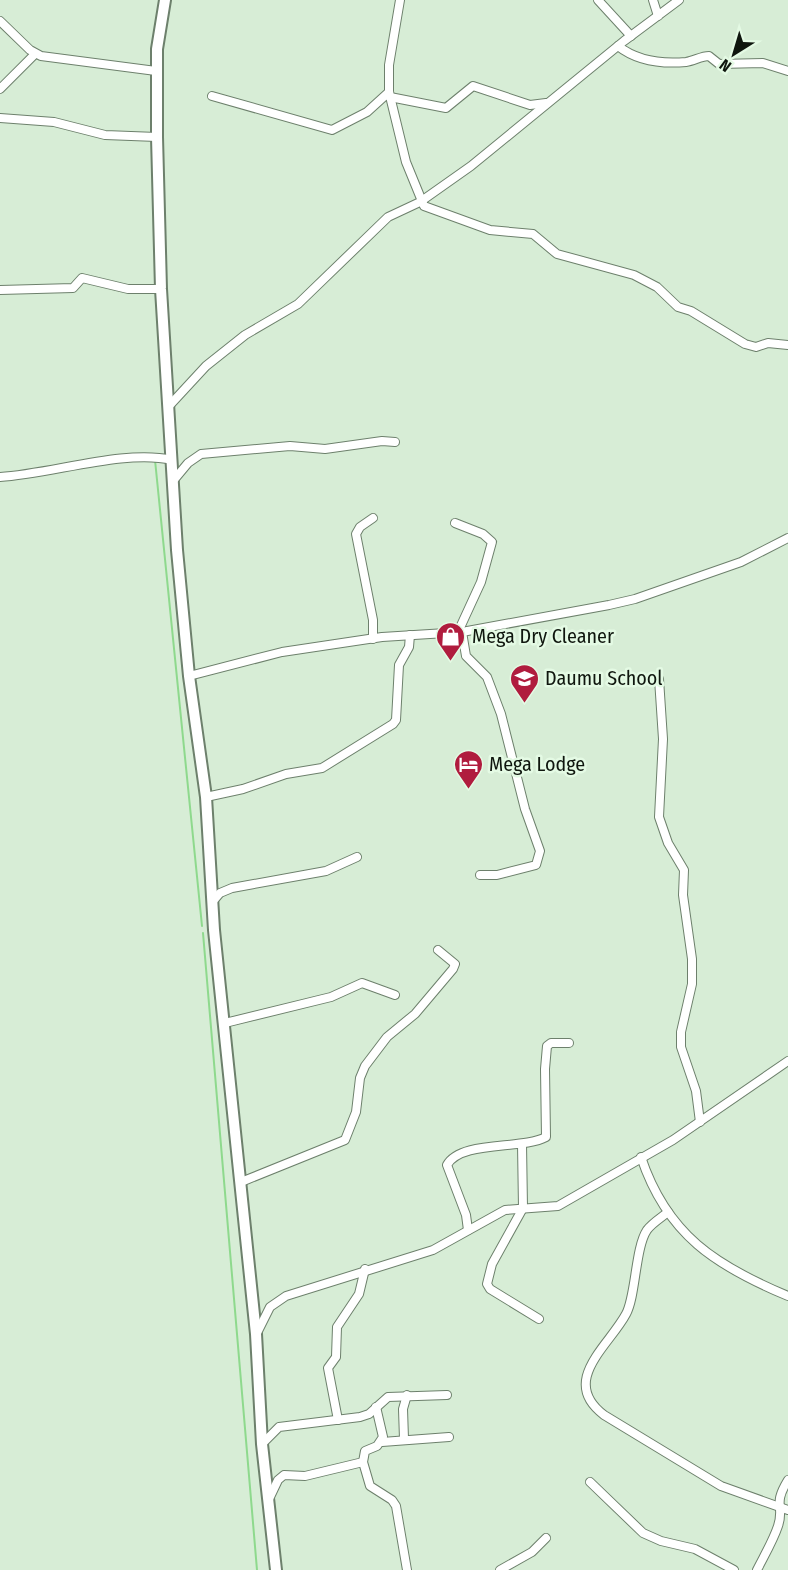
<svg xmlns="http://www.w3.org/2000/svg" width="788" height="1570" viewBox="0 0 788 1570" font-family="'Fira Sans Condensed',sans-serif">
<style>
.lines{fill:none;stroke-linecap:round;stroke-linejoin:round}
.stream{stroke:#8ed98d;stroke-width:2}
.minor-casing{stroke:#6d806c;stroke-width:10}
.secondary-casing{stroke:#6d806c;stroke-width:14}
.minor{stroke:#fff;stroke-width:8}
.secondary{stroke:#fff;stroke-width:10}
.labels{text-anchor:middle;stroke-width:5;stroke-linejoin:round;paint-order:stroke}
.poi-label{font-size:20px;fill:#0f160e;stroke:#e4fae4;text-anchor:start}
</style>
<rect width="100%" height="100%" fill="#d7edd6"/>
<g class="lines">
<g class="stream">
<path d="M155,460l47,466"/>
<path d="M203,933l54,637"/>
</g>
<defs>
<g id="minor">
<path d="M400,0l-11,65v27l17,70 18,44 66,24 43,4 24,20 77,21 23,12 21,20 13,4 54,33 11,3 12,-4 20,2"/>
<path d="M598,0l33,36"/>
<path d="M653,0l5,16"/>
<path d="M0,21l30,29 11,6 115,15"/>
<path d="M618,46c19,15 45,18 68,16 8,-1 15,-6 23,-6l10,8 44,-1 25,8"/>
<path d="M0,89l35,-35"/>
<path d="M212,96l120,34 35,-18 22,-20"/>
<path d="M390,97l56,11 27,-22 57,19 16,-2"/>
<path d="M0,118l54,4 51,13 52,2"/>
<path d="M0,290l73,-2 9,-10 46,11h33"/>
<path d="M169,406l37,-40 39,-31 53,-31 90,-87 32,-15 51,-36 153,-125 55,-41"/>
<path d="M0,477c52,-3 124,-28 172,-17"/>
<path d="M173,481l15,-18 13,-9 89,-8 35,3 57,-8 13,1"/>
<path d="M373,518l-13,9 -4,7 17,86v19"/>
<path d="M455,523l28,11 9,8 -11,40 -23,50"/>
<path d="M462,632l4,24 21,21 14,37 24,95 15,42 -4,14 -39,10h-17"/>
<path d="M189,676l93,-24 100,-15 80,-5 147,-27 26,-6 106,-37 47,-24"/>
<path d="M659,679l4,60 -4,78 9,26 16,27 -1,25 9,64v25l-11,48v15l15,44 4,31"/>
<path d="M206,797l37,-8 43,-15 36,-6 71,-44 3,-4 3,-55 10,-18 1,-12"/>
<path d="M214,900l6,-7 12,-5 94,-17 31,-14"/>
<path d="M225,1023l106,-26 31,-14 33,12"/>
<path d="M522,1144l1,64 -31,56 -5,20 3,5 49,30"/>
<path d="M641,1157c26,78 75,109 147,139"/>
<path d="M241,1182l104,-42 11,-28 4,-34 5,-12 22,-29 28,-23 38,-45 2,-5 -17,-14"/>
<path d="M668,1212c-6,5 -16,11 -21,18 -12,18 -11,66 -21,84 -17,32 -67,67 -22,101l117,71 67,24"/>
<path d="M468,1230l-2,-15 -19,-50c14,-25 75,-15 99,-28l-1,-68 2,-23 4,-3h18"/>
<path d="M257,1333l13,-26 16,-11 147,-46 72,-40 53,-4 115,-66 115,-79"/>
<path d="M376,1407l7,30 -6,9 -12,5 -2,11 7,24 22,14 4,6 11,64"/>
<path d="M338,1420l-10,-52 8,-11 1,-30 22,-33 6,-25"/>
<path d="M404,1439l-1,-30 4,-14"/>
<path d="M382,1442l67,-5"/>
<path d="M262,1444l17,-17 81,-10 9,-3 19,-17 59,-2"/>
<path d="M590,1482l53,51 18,8 34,8 39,21"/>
<path d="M269,1499l9,-19 6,-5 21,1 58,-14"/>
<path d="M500,1570l32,-18 14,-14"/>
<path d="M757,1570c7,-14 16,-29 21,-44 7,-21 -6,-20 10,-46"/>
</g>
<path id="secondary" d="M165,0l-8,49v88l4,152 16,261 12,126 17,121 8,133 42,404 6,110 14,126"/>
</defs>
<use href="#minor" class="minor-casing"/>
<use href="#secondary" class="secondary-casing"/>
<use href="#minor" class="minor"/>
<use href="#secondary" class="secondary"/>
</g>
<defs>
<symbol id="shop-pin" viewBox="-11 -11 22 30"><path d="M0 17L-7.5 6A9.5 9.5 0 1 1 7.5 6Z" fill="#b01c3e" stroke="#e4fae4"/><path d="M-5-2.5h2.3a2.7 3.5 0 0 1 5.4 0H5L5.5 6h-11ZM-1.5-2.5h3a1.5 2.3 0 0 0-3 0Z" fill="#fff"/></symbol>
<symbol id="school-pin" viewBox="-11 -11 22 30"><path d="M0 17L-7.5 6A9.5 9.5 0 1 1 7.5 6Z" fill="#b01c3e" stroke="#e4fae4"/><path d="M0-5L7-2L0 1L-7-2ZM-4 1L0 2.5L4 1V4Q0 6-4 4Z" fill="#fff"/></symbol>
<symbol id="hotel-pin" viewBox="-11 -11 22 30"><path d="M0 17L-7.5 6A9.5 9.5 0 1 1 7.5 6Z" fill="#b01c3e" stroke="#e4fae4"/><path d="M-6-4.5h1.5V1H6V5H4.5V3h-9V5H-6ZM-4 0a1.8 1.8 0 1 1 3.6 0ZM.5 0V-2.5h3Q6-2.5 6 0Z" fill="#fff"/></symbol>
</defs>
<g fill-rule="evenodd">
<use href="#shop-pin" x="434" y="620" width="33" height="45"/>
<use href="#school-pin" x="508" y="662" width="33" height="45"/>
<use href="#hotel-pin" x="452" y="748" width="33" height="45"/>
</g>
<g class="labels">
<g class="poi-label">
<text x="472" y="643">Mega Dry Cleaner</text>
<text x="545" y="685">Daumu School</text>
<text x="489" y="771">Mega Lodge</text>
</g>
</g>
<g transform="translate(734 54) rotate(217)" stroke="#e4fae4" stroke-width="4.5" paint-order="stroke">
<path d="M0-4.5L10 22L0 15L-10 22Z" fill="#0f160e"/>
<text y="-9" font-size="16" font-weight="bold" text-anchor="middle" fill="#0f160e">N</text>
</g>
</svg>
